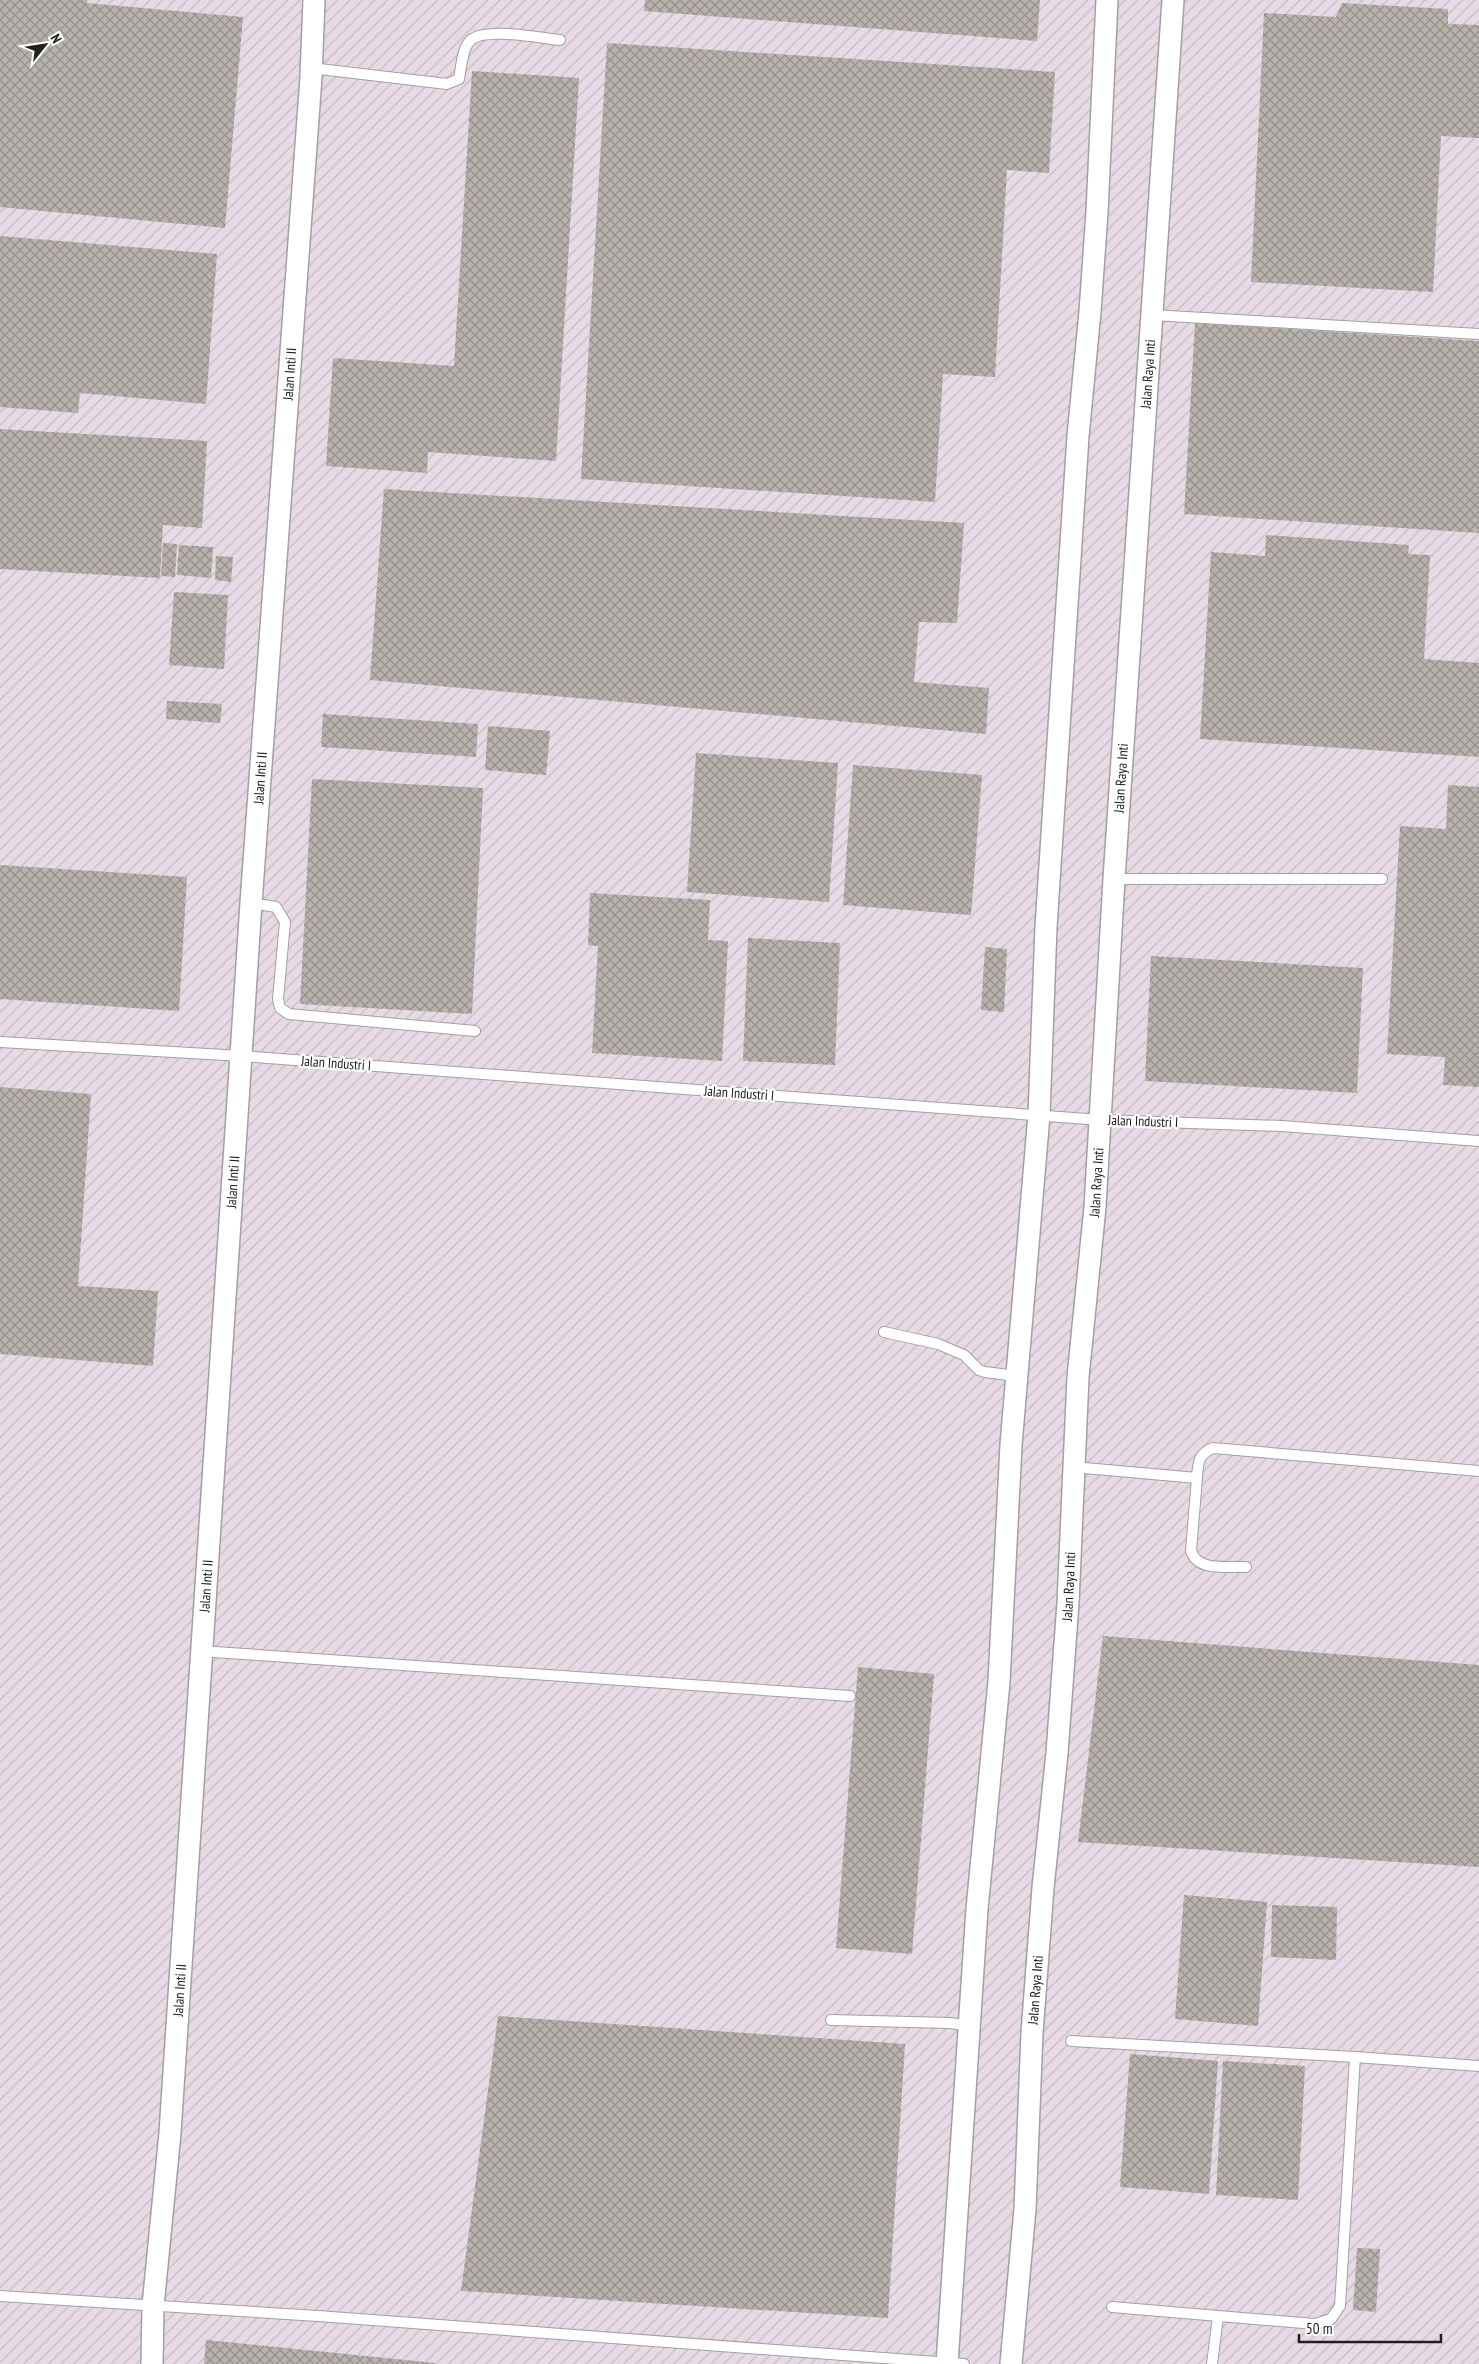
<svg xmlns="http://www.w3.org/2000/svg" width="1479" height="2364" viewBox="0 0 1479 2364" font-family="'PT Sans Narrow',sans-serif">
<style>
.industrial{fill:url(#industrial-furrows)}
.building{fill:url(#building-cross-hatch)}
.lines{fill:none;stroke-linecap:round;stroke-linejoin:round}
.service-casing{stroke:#a1a1a1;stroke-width:12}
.minor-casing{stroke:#a1a1a1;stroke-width:24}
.service{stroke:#fff;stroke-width:10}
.minor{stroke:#fff;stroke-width:21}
.labels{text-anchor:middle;stroke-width:4.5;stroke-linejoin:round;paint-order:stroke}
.street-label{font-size:14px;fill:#202020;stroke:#fff}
</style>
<defs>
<pattern id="industrial-furrows" width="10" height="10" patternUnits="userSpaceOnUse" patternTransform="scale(1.25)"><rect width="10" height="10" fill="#e7dae5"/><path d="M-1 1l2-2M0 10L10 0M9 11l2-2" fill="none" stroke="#c6bbc4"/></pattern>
<pattern id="building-cross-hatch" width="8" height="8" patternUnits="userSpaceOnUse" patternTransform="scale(1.25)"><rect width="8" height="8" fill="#b8b2ad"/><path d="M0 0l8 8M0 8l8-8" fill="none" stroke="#95908c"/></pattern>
</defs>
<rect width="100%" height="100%" fill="#efece7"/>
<rect class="industrial" x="0" y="0" width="1479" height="2364"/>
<g class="building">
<path d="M0,0h87v3l156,14 -18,211 -225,-21z"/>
<path d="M645,0h395l-3,41 -393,-30z"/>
<path d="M1342,3l106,6v15l31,1v113l-38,-2 -8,156 -182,-10 13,-269 72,4z"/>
<path d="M607,43l448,29 -6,101 -42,-3 -12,207 -52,-3 -8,128 -354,-23z"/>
<path d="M472,71l107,7 -23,383 -128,-9 -1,21 -101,-7 7,-108 121,8z"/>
<path d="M0,236l217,18 -11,150 -126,-11 -2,20 -78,-6z"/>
<path d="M1195,323l284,18v192l-295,-19z"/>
<path d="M0,429l207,12 -5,87 -39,-3 -3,53 -160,-9z"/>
<path d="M384,489l580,34 -7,100 -38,-1 -5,60 75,6 -3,46 -616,-54z"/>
<path d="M1266,535l143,10 -1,9 22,1 -6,104 55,4v94l-279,-18 11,-187 54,4z"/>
<path d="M163,543l14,1 -2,33 -14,-1z"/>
<path d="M179,545l34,2 -2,31 -34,-3z"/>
<path d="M216,556l17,1 -2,25 -16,-2z"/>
<path d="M174,592l54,3 -4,74 -55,-4z"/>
<path d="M167,701l55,3 -2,19 -54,-4z"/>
<path d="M323,714l155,10 -2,33 -155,-10z"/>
<path d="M488,726l62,5 -4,44 -61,-5z"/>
<path d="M696,753l142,10 -9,139 -142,-10z"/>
<path d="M853,765l129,10 -11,140 -128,-10z"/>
<path d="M312,779l171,9 -11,226 -172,-10z"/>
<path d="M1448,785l31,2v300l-36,-2 2,-28 -58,-3 13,-228 46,3z"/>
<path d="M0,865l187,12 -8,134 -179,-12z"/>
<path d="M590,893l120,7 -2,40 20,1 -6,120 -130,-8 6,-107 -10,-1z"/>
<path d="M748,938l92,5 -5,122 -92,-4z"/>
<path d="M985,947l22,2 -3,63 -23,-2z"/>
<path d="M1151,956l212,12 -6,125 -212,-12z"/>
<path d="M0,1087l91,7 -13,192 80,5 -5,75 -153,-12z"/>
<path d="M1103,1636l376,29v202l-401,-25z"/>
<path d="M858,1667l76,7 -22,280 -76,-6z"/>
<path d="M1184,1895l83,7 -9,124 -83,-7z"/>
<path d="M1272,1905l65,2 -1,53 -65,-3z"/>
<path d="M498,2016l407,28 -17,274 -427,-27z"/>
<path d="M1130,2054l88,7 -9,133 -89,-7z"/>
<path d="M1223,2061l82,5 -7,134 -82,-5z"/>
<path d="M1357,2248l23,1 -4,63 -23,-2z"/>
<path d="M206,2340l229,23v1h-231z"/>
</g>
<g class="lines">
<defs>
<g id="service">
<path d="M311,68l136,16 12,-5c2,-10 3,-29 10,-37 12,-16 71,-4 91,-2"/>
<path d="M1152,315l327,19"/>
<path d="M1114,879h268"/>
<path d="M251,903l25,4 9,15 -7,77 2,9 9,6 186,17"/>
<path d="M0,1042l242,14 859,64 181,6 197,15"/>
<path d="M884,1332l54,12 26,11 15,15 6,2 31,4"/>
<path d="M1073,1467l124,11 -6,73c7,21 36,15 55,16"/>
<path d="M1197,1478c1,-15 1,-24 16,-30l266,23"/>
<path d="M200,1651l650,45"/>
<path d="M831,2020l119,3 21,3"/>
<path d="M1071,2041l284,16 -15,249 -9,13 -16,5 -203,-17"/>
<path d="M1355,2057l124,9"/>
<path d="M0,2296l318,20 646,48"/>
<path d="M1212,2364l6,-47"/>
</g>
<g id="minor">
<path id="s1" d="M152,2364l1,-58 17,-173 81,-1230 60,-826 3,-77"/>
<path d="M947,2364l30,-455 22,-227 12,-237 28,-330 7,-188 32,-491 12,-124 7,-100 10,-212"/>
<path id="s2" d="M1011,2364l14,-155 7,-176 11,-145 14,-135 11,-150 10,-226 17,-170 19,-328 59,-879"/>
</g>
</defs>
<use href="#service" class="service-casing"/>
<use href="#minor" class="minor-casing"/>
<use href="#service" class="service"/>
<use href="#minor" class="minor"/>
</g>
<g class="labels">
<g class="street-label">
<text dy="5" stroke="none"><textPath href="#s1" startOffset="1995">Jalan Inti II</textPath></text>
<text dy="5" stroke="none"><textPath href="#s2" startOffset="1995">Jalan Raya Inti</textPath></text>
<text dy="5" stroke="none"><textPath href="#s1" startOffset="1590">Jalan Inti II</textPath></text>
<text dy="5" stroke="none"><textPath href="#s2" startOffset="1590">Jalan Raya Inti</textPath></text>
<text transform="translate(336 1063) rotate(4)" y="5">Jalan Industri I</text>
<text transform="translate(739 1093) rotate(4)" y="5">Jalan Industri I</text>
<text transform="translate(1143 1121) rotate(2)" y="5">Jalan Industri I</text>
<text dy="5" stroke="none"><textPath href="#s1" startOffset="1185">Jalan Inti II</textPath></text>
<text dy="5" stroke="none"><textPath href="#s2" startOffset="1185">Jalan Raya Inti</textPath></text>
<text dy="5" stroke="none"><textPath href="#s1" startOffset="780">Jalan Inti II</textPath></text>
<text dy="5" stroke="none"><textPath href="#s2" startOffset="780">Jalan Raya Inti</textPath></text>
<text dy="5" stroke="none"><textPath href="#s1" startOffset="375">Jalan Inti II</textPath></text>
<text dy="5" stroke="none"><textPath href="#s2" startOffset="375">Jalan Raya Inti</textPath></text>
</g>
</g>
<g transform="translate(45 45) rotate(60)" stroke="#ffffff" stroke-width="4" paint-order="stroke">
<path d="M0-4L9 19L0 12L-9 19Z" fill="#202020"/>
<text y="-8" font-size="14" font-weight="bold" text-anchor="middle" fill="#202020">N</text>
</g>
<path d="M1299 2334v8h142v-8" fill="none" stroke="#202020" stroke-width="2.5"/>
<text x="1306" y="2334" font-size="15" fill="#202020" stroke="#ffffff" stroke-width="4" paint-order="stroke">50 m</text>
</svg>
